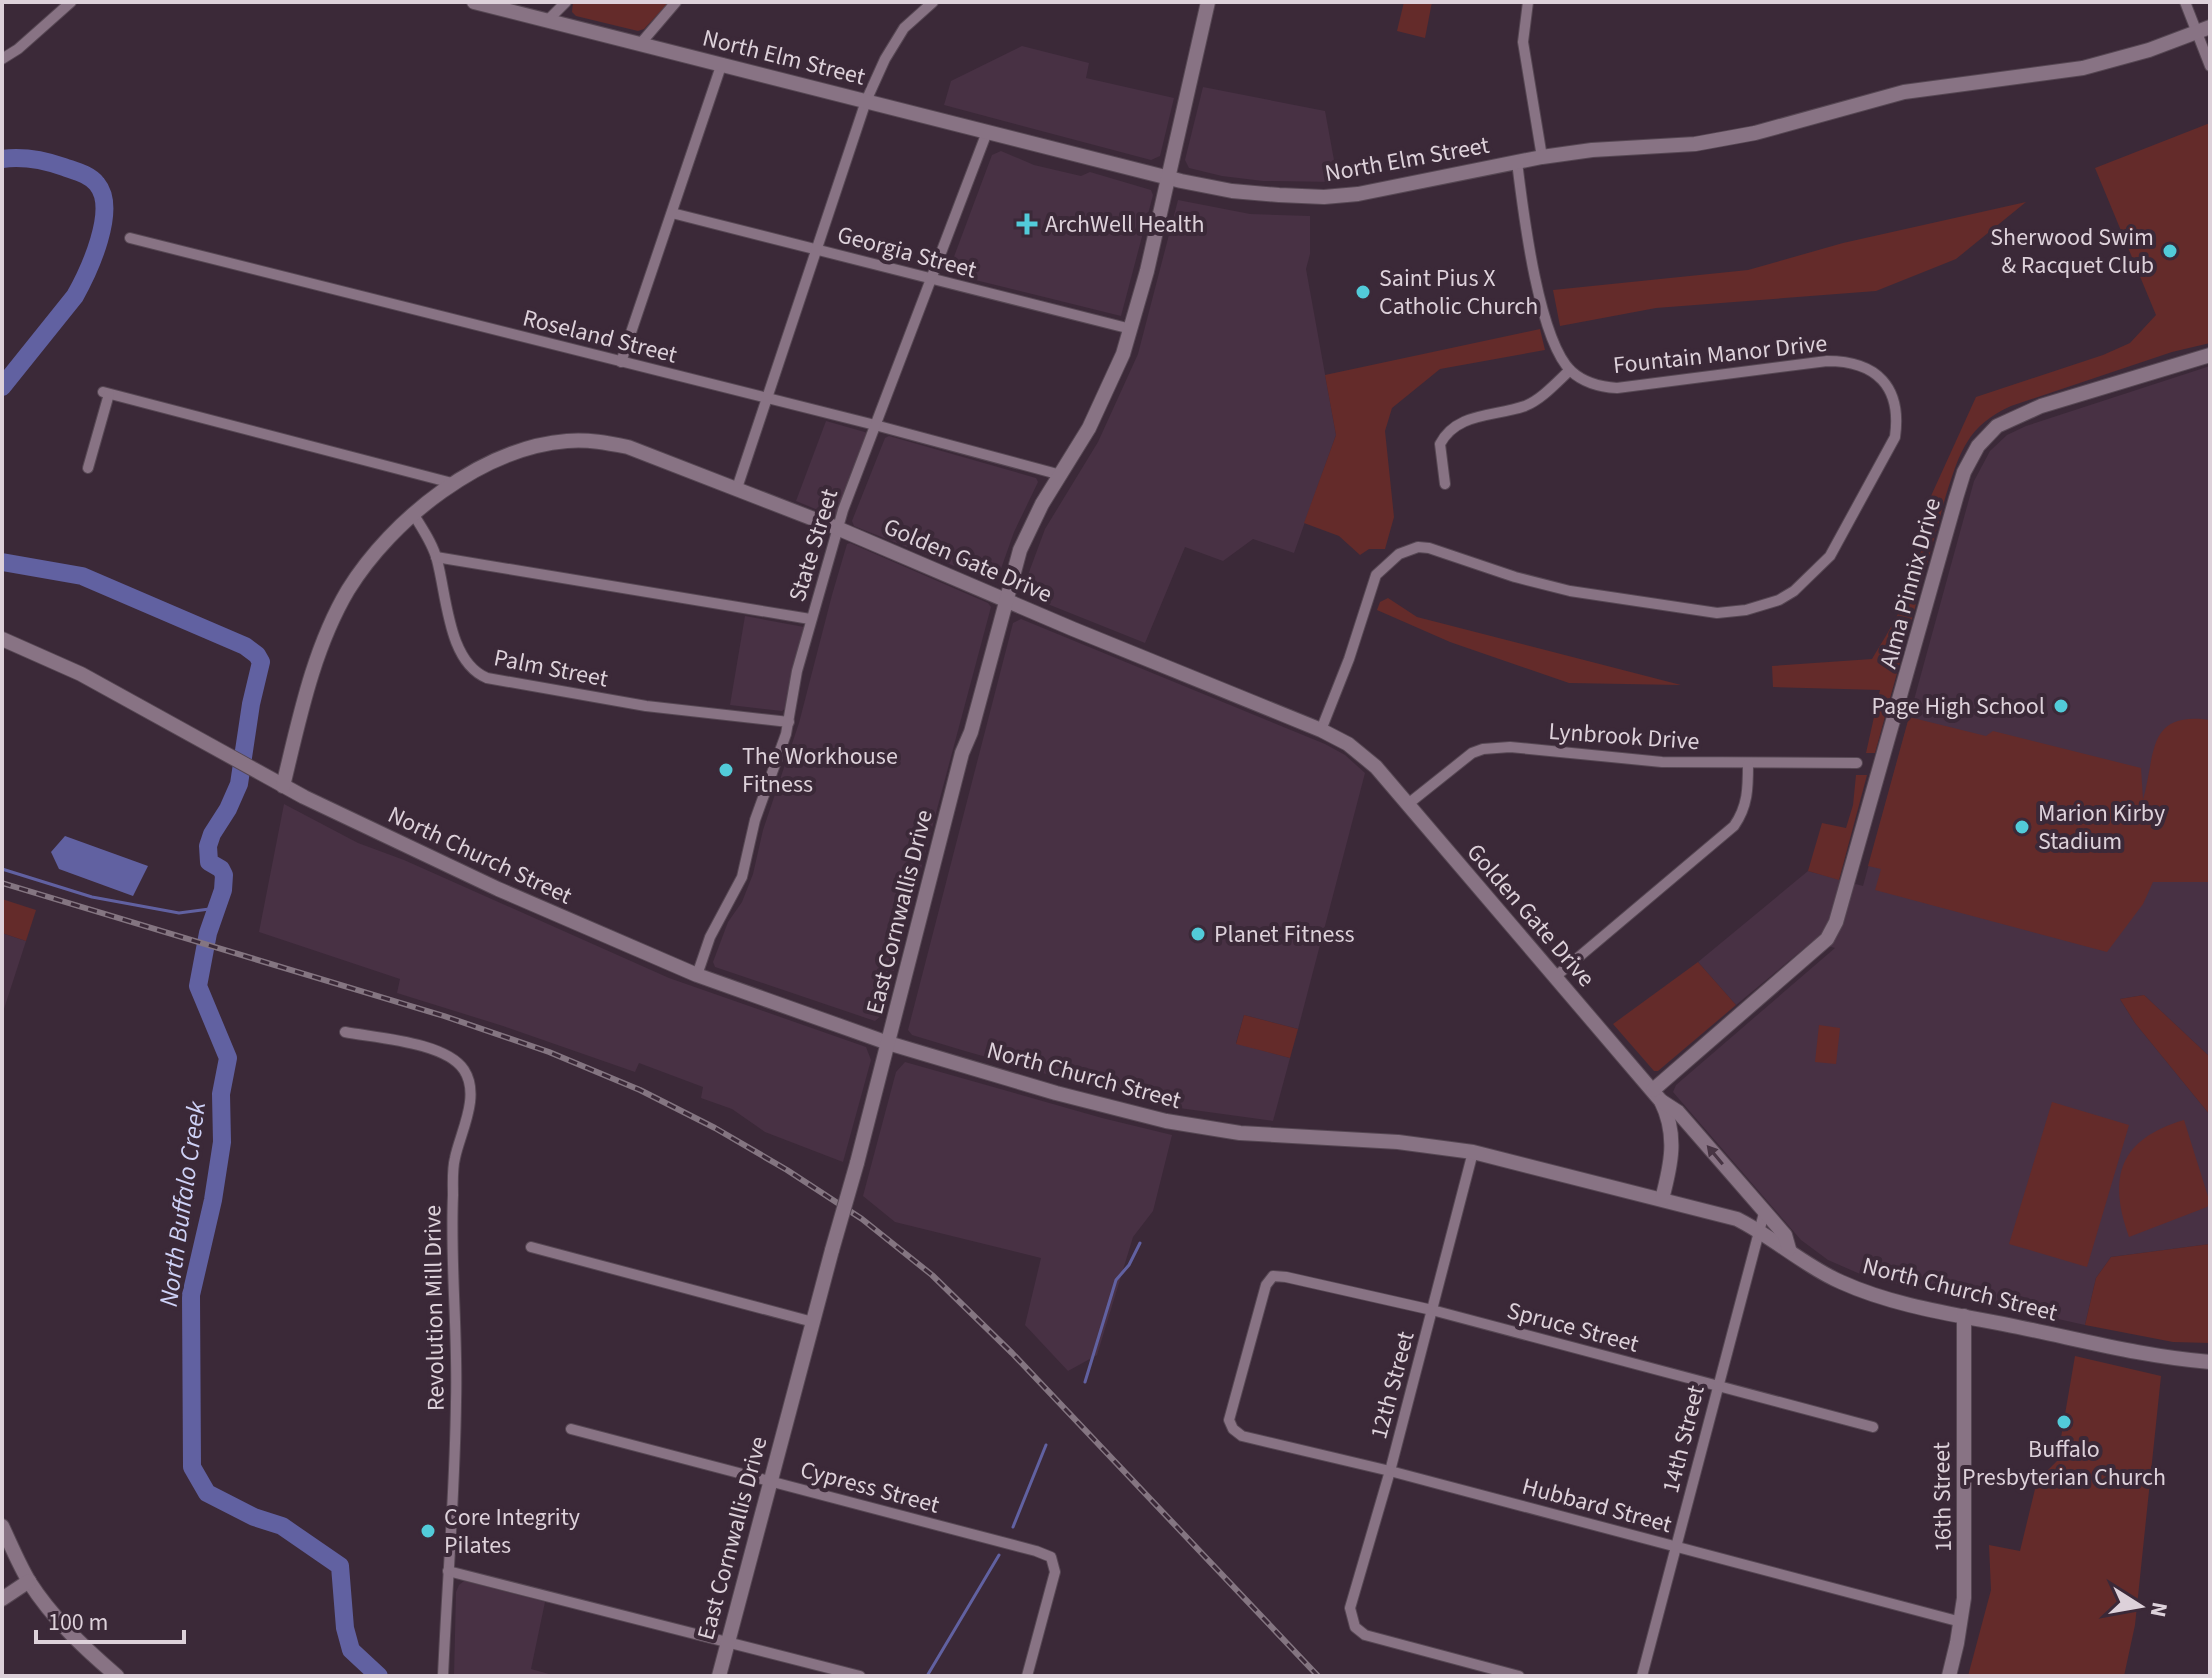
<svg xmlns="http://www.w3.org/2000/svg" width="2212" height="1678" viewBox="0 0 2212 1678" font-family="'Source Sans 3',sans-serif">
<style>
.built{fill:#483144}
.green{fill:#642b2a}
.water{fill:#6161a1}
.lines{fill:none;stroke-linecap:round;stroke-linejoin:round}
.stream{stroke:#6161a1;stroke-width:3}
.river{stroke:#6161a1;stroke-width:18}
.street-casing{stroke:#564753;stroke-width:12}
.secondary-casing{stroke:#564753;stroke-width:16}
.street{stroke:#887384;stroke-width:10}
.secondary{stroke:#887384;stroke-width:14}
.rail-casing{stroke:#847581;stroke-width:6}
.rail{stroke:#3b2938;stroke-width:3;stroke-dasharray:9;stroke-linecap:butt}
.secondary-bridge-casing{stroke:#564753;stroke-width:16;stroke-linecap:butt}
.secondary-bridge{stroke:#887384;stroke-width:14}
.oneway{fill:#473443}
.poi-dot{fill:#52cbd9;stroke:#3b2938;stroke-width:3}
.labels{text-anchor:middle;stroke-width:8;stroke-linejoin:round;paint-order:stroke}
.street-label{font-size:24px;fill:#ddd1da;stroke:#3b2938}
.poi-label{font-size:24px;fill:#ddd1da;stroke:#3b2938;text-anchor:start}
.water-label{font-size:26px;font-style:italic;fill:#ced1f6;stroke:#3b2938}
</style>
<rect width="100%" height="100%" fill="#3b2938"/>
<g class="built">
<path d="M1022,46l67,17 -3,15 88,20 -14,58 -9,4 -207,-55 7,-24z"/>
<path d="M1203,87l122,24 13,71 -75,-1 -41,-5 -33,-8 -4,-8z"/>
<path d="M1001,151l33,14 47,11 9,-4 61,18 2,5 -32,121 -170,-42 -2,-4 43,-115z"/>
<path d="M1178,200l72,14 60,2v38l-4,15 30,166 -42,118 -41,-14 -30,22 -38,-14 -40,96 -120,-48 -3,-4 23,-62 53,-87 40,-88z"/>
<path d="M2210,366v691l-66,-62 -24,4 15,24 75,92v129l-99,13 -15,21 -11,47 -218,-48 -39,-17 -27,-20 -128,-148 3,-7 159,-137 -22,-7 -77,64 -38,-43 110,-91 55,15 111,-405 16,-30 17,-16 19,-9z"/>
<path d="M826,421l42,12 -33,84 -39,-16z"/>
<path d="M889,436l147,42 2,4 -24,50 -17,48 -5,1 -138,-55 -2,-5 33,-83z"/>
<path d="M850,543l138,60 3,4 -109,408 -7,6 -160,-54 -2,-5 15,-40 14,-20 11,-28 10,-44 36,-107 33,-128 15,-51z"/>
<path d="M745,616l59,11 -18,81 -4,3 -52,-6z"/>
<path d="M1021,619l304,125 20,11 20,18 -67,256 -54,-14 -8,28 54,15 -17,63 -94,-13 -76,-18 -138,-39 -53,-16 -4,-5 105,-407z"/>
<path d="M284,804l74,39 46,17 265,118 197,69 5,13 -28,102 -78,-30 -33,-23 -31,-11 2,-11 -64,-24 -4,9 -132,-46 -106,-33 3,-14 -141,-47z"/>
<path d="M2,933l24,8 -24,74z"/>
<path d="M905,1062l197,56 70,17 -19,76 -20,26 -36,118 -29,16 -43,-46 16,-67 -146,-36 -32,-26 33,-124z"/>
<path d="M464,1581l81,21 -14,67 25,7h-102l2,-84 3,-7z"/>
</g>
<g class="green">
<path d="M573,2h96l-25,27 -6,2 -62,-15 -4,-4z"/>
<path d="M1404,2h28l-7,36 -28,-7z"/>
<path d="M2210,123v220l-38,9 -161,54c-44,20 -51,46 -65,89l-71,258h-9l14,-63 -107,-3 -1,-21 100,-7c24,-39 58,-95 49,-141l55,-121 127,-42 27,-12 26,-28 -61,-147z"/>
<path d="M2026,202l-70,57 -80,32 -220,17 -96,18 -7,-36 195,-20 95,-27z"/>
<path d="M1540,329l5,21 -105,19 -48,39 -7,23 9,86 -9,32h-16l-9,6 -21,-19 -35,-13 32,-88 -11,-60z"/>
<path d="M1388,598l29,19 264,68 -112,-2 -119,-41 -73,-32 3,-8z"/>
<path d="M1909,717l77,19 7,-5 148,37 2,32c13,-46 3,-89 67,-80v162h-57l-10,22 -36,48 -232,-62 6,-21 -13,-3z"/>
<path d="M1856,775h11l-28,105 -31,-9 14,-48 24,5 7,-23z"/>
<path d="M2,899l34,11 -10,31 -24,-8z"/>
<path d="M1698,962l38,43 -78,66h-4l-41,-47z"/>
<path d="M2144,995l66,62v58l-75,-92 -15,-24z"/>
<path d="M1244,1015l54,14 -8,29 -54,-14z"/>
<path d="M1819,1025l21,3 -4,36 -21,-2z"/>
<path d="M2052,1102l77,23 -42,142 -78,-23z"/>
<path d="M2184,1120l26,83 -3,4 -78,30c-22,-61 -9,-98 55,-117z"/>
<path d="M2210,1244v99l-37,-1 -88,-17 11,-47 15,-21z"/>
<path d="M2075,1356l86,20 -26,249 -11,51h-156l23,-86 -2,-45 31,6 17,-70 20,-20z"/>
</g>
<path class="water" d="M65,836l83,30 -15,30 -74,-27 -8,-17z"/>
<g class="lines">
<g class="stream">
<path d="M2,869l90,28 87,16 38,-5"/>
<path d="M1085,1382l31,-102 13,-15 11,-22"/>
<path d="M1013,1527l33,-82"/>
<path d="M927,1676l72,-121"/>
</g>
<g class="river">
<path d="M2,159c21,-3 42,1 62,8 11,4 25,7 33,17 21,25 -8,87 -22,112l-73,91"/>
<path d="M2,562l80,14 163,70 12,9 4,7 -10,42 -12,80 -11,25 -16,25 -4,12 1,16 12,7 3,6 -1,15 -15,43 -10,53 30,72 -7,36 1,48 -9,58 -22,95 1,172 15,26 47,24 28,9 58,40 5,62 6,22 28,26"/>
</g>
<defs>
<g id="street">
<path d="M1528,2l-5,40 19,115"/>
<path d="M2185,2l25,64"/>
<path d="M548,20l18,-18"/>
<path d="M641,43l35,-41"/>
<path d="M2,59l16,-10 53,-47"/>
<path d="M672,213l459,116"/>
<path d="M130,238l745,187 186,50"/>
<path d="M621,362l101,-299"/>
<path d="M103,392l349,91"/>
<path d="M88,468l21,-74"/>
<path d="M1445,484l-5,-40c17,-32 54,-27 85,-38 17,-7 31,-23 45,-36"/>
<path d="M737,488l129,-387 19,-42 19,-31 29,-26"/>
<path d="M414,515c9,15 19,29 23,45 10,37 11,102 50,118l159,28 143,16"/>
<path d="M436,557l374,62"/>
<path d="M1321,730l28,-71 27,-84 23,-21 19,-7 11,1 86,29 55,14 147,22 29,-3 33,-10 15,-9 36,-35 65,-119c7,-50 -18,-76 -68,-76l-210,27c-17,-1 -33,-5 -46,-17 -33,-32 -48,-161 -54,-209"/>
<path d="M1408,804l64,-51 11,-4 27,-2 152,15 195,1"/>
<path d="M697,975l13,-38 32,-60 13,-57 31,-86 11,-63 46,-161 144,-378"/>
<path d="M1555,977l179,-151c14,-20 14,-38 14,-62"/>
<path d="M345,1032c31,6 101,10 119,38 17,26 -4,63 -9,88 -3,12 -2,25 -2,37 -3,69 5,138 3,207 -1,91 -9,183 -13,274"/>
<path d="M1473,1152l-83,319 -40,137 5,19 10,8 154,41"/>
<path d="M531,1247l282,75"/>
<path d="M1873,1427l-441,-117 -146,-33 -13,-1 -7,9 -37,135 4,9 9,7 148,35 571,151"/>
<path d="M571,1429l465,122 15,6 4,15 -28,104"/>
<path d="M448,1571l412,105"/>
<path d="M1642,1676l122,-463"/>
</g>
<g id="secondary">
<path d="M474,2l707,179 51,10 47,4 45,2 34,-3 184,-37 50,-7 103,-6 60,-11 149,-41 179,-24 66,-18 61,-23"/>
<path d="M2,639l79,35 223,123 194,92 199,86 191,68 168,50 110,28 74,12 158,9 75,10 264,67c36,18 69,48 104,63 55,25 118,33 177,45 64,13 127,30 192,35"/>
<path d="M283,786c16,-66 30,-137 65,-196 44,-71 133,-142 219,-149 21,-2 41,2 61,6l209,81 236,101 248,101 27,14 28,23 285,334c17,34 10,64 1,98"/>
<path d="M1653,1090l174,-151 9,-17 120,-424 8,-26 14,-26 19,-20 44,-20 169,-51"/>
<path d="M1661,1101l17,11 107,123 4,14"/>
<path d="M857,1163l105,-410 9,-21 49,-182 22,-46 47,-76 34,-74 24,-83 61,-269"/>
<path d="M2,1526c9,19 17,39 28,57 23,36 55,66 87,93"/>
<path d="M2,1599l27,-18"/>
<path d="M719,1676l113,-426"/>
<path d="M1949,1676l8,-33 7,-45v-282"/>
</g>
</defs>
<use href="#street" class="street-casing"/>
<use href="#secondary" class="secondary-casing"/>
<use href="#street" class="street"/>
<use href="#secondary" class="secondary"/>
<defs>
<path id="rail" d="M2,883l442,133 105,36 91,38 75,38 72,42 75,49 70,56 80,78 306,323"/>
</defs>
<use href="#rail" class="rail-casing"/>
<use href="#rail" class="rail"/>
<defs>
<path id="secondary-bridge" d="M832,1250l25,-87"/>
</defs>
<use href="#secondary-bridge" class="secondary-bridge-casing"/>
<use href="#secondary-bridge" class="secondary-bridge"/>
</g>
<defs><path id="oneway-solid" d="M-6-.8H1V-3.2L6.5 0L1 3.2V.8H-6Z" transform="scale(2)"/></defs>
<use class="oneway" href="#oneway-solid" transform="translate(1715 1155) rotate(-130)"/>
<g class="poi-dot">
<path d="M1023 212h8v8h8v8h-8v8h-8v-8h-8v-8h8z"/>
<circle cx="2170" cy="251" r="8"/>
<circle cx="1363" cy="292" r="8"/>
<circle cx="2061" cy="706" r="8"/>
<circle cx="726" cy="770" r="8"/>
<circle cx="2022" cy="827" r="8"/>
<circle cx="1198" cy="934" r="8"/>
<circle cx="2064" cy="1422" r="8"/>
<circle cx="428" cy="1531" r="8"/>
</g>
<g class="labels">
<g class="street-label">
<text transform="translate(784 57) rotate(14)" y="8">North Elm Street</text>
<text transform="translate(1407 159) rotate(-10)" y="8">North Elm Street</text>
<text transform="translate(907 252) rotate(15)" y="8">Georgia Street</text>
<text transform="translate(600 336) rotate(14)" y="8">Roseland Street</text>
<text transform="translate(1720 354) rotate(-6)" y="8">Fountain Manor Drive</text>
<text transform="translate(813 545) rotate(-73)" y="8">State Street</text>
<text transform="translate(968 560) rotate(23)" y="8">Golden Gate Drive</text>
<text transform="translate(1910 583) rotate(-75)" y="8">Alma Pinnix Drive</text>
<text transform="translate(551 668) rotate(11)" y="8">Palm Street</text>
<text transform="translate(1624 736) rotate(4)" y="8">Lynbrook Drive</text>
<text transform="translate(480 855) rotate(25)" y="8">North Church Street</text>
<text transform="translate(899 912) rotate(-76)" y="8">East Cornwallis Drive</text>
<text transform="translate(1531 915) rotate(49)" y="8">Golden Gate Drive</text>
<text transform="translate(1084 1075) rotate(15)" y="8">North Church Street</text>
<text transform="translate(1960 1289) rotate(14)" y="8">North Church Street</text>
<text transform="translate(434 1308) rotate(-91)" y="8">Revolution Mill Drive</text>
<text transform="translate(1573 1327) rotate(15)" y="8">Spruce Street</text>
<text transform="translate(1392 1385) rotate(-75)" y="8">12th Street</text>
<text transform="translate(1683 1439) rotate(-76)" y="8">14th Street</text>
<text transform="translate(870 1487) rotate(15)" y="8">Cypress Street</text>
<text transform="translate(1942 1497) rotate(-91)" y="8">16th Street</text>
<text transform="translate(1597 1505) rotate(15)" y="8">Hubbard Street</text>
<text transform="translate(732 1538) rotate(-75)" y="8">East Cornwallis Drive</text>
</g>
<g class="poi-label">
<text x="1045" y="232">ArchWell Health</text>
<text x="2154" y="245" text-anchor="end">Sherwood Swim<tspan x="2154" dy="28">&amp; Racquet Club</tspan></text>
<text x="1379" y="286">Saint Pius X<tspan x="1379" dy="28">Catholic Church</tspan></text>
<text x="2045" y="714" text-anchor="end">Page High School</text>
<text x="742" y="764">The Workhouse<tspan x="742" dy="28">Fitness</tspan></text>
<text x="2038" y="821">Marion Kirby<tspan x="2038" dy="28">Stadium</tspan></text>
<text x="1214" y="942">Planet Fitness</text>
<text x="2064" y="1457" text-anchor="middle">Buffalo<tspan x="2064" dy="28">Presbyterian Church</tspan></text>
<text x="444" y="1525">Core Integrity<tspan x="444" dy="28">Pilates</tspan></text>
</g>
<g class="water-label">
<text transform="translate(182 1204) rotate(-82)" y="9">North Buffalo Creek</text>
</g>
</g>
<rect width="2212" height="1678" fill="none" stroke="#ddd1da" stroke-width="8"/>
<g transform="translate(2140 1606) rotate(101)" stroke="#3b2938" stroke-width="6" paint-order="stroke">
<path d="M0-6L14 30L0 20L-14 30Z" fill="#ddd1da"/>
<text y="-12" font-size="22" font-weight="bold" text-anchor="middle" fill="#ddd1da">N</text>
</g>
<path d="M36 1630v12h148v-12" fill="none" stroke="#ddd1da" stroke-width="4"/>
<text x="48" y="1630" font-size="24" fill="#ddd1da" stroke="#3b2938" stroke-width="6" paint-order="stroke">100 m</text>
</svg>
